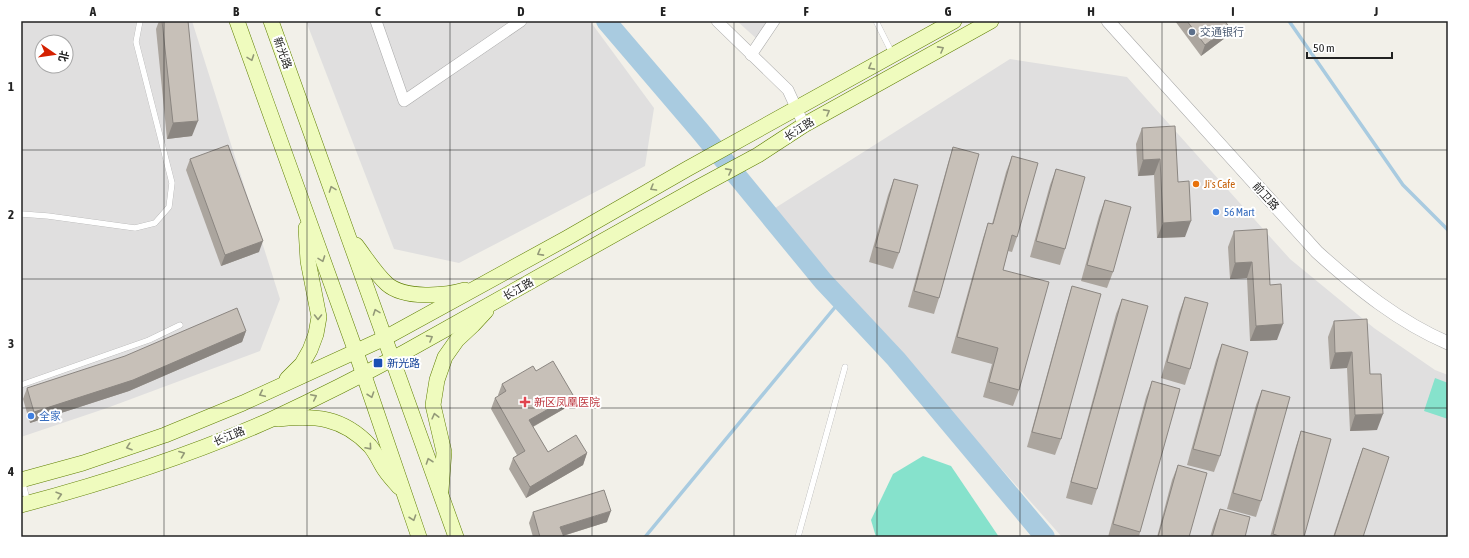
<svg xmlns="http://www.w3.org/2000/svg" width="1469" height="558" viewBox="0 0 1469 558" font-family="'Asap Condensed','Noto Sans SC',sans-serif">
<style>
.residential{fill:#e0dfdf;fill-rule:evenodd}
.pitch{fill:#86e2cc}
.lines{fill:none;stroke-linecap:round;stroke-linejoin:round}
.stream{stroke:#a9cbe0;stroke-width:3.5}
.river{stroke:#a9cbe0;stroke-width:20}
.service-casing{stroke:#a9a9a9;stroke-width:6}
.minor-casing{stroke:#a9a9a9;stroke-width:12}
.tertiary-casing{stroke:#a9a9a9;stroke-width:14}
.secondary-casing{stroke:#5f7f03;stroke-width:16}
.service{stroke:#fff;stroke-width:5.5}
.minor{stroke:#fff;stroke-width:11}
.tertiary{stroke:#fff;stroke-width:13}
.secondary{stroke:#effbbe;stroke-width:15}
.wall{fill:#aba59e}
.shaded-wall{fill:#8b8681}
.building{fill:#c7c0b8;stroke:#8b8681}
.oneway{stroke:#939978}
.grid{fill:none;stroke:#222;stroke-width:1;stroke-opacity:0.55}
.service-dot{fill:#5c6f8a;stroke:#fff;stroke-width:1.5}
.food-dot{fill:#e8710a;stroke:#fff;stroke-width:1.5}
.shop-dot{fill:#3f7fe0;stroke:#fff;stroke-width:1.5}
.transit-dot{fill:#1a4fb4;stroke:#fff;stroke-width:1.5}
.health-dot{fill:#e0444e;stroke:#fff;stroke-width:1.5}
.labels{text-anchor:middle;stroke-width:4;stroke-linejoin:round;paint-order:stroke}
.service-label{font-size:11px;fill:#4e5e75;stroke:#fff;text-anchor:start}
.street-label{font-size:11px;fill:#222;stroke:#fff}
.food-label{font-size:11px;fill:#c56008;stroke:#fff;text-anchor:start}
.shop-label{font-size:11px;fill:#366cbe;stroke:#fff;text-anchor:start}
.transit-label{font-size:11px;fill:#164399;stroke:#fff;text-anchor:start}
.health-label{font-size:11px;fill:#be3a42;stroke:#fff;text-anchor:start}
.neatline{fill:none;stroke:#222;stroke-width:1.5}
.grid-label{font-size:13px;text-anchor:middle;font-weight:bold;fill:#222}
</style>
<rect width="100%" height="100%" fill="#f2f0e9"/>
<g class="residential">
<path d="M21,21h171l88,278 -20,52 -153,57 -86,29zM42,42h24v24h-24z"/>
<path d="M306,21h284l64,87 -9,58 -186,97 -65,-14z"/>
<path d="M737,21h33l-12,19z"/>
<path d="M1010,59l117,18 163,182 84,69 61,42 13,5v158l-1,4h-385l-290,-327z"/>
</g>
<g class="pitch">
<path d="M1435,378l13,5v36l-24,-8z"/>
<path d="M923,456l28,10 48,71h-123l-5,-17 22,-46z"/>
</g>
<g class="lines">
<g class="stream">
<path d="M1289,21l114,164 45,45"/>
<path d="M645,537l196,-237"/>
</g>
<path class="river" d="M606,21l94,110 123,150 73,78 149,178"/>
<defs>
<g id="service">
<path d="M876,21l17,34"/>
<path d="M21,214l27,2 87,12 20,-5 14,-16 3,-24 -36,-141 4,-21"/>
<path d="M21,385l128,-45 31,-15"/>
<path d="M22,480l6,23"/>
<path d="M798,537l47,-170"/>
</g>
<g id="minor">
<path d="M376,21l28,80 117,-80"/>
<path d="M717,21l71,69 16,35"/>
<path d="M751,55l23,-34"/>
</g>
<path id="tertiary" d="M1108,21l209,231c40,36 82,70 131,91"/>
<g id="secondary">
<path d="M237,21l119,331 63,185"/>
<path d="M271,21l185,516"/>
<path d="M356,245c10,13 19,28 31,39 17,15 58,12 78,6"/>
<path d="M287,379l15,-15 8,-14 6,-16 3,-17 -11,-56 -2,-33"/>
<path d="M278,419c37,-4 65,-2 92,27 5,6 9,14 13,21 4,7 10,13 16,20"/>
<path d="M21,480l62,-17 82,-28 78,-32 142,-65 182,-100 120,-69 267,-148"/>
<path d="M441,490l3,-38 -11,-47 4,-25 8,-23 12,-17 16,-15 13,-14"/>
<path d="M21,505c83,-22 170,-50 249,-85 45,-21 91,-44 135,-68l294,-165 59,-32 46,-30 187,-104"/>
</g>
</defs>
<use href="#service" class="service-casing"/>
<use href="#minor" class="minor-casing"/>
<use href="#tertiary" class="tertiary-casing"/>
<use href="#secondary" class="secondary-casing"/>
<use href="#service" class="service"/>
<use href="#minor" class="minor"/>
<use href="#tertiary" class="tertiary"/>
<use href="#secondary" class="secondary"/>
</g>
<g class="wall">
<path d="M159,21h29l4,115 -25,3 -11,-110z"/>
<path d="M1175,21h50v17l-24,18z"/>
<path d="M1142,128l36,54 7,55 -28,1 -3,-63 -16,1 -2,-32z"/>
<path d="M953,147l-14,151 -5,16 -26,-7 40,-144z"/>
<path d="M1012,156l5,81 -5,15 -4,-1 -5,19 16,120 -6,16 -30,-9 9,-33 -41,-11 32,-115 5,-15 4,1 14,-52z"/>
<path d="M190,159l69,93 -38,14 -35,-96z"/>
<path d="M1056,169l9,80 -5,16 -30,-8 20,-72z"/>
<path d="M894,179l5,74 -6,16 -24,-7 19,-67z"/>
<path d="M1105,200l8,72 -6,16 -26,-7 18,-65z"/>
<path d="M1234,231l36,54 7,55 -27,1 -3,-63 -17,1 -2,-32z"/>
<path d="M1072,286l-11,153 -6,16 -28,-8 40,-145z"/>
<path d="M1185,297l5,72 -5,16 -24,-7 18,-65z"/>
<path d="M1122,299l-25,190 -5,16 -26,-7 50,-184z"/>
<path d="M1334,321l36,53 7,56 -27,1 -3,-63 -17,1 -2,-32z"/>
<path d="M246,331l-4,11 -113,49 -99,32 -7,-24 4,-11z"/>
<path d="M1222,344l-2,112 -6,16 -27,-7 29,-105z"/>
<path d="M536,371l37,24 -4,11 -36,21 15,25 39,1 -4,12 -57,33 -17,-29 4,-11 4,-3 -26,-46 4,-11 4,-2 -1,-1 4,-11z"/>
<path d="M1152,381l-12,151 -1,5h-31l38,-140z"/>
<path d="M1262,390l-1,111 -5,16 -29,-8 29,-104z"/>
<path d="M1301,431l3,106h-34l26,-91z"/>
<path d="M1363,448v89h-30l24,-73z"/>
<path d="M1178,465l11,72h-32l15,-57z"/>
<path d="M1220,509l25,28h-35l4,-13z"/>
<path d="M533,512l74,10 -44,14 1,1h-31l-4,-14z"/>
</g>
<g class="shaded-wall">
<path d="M1229,27l-4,11 -24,18 4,-11z"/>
<path d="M198,121l-6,15 -25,3 6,-16z"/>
<path d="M1160,159l-6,16 -16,1 5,-16z"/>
<path d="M1191,221l-6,16 -28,1 6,-15z"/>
<path d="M263,241l-4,11 -38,14 4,-11z"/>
<path d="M1252,262l-5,16 -17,1 5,-16z"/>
<path d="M1283,324l-6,16 -27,1 6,-15z"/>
<path d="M246,331l-4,11 -113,49 -99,32 4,-11z"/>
<path d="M1352,352l-5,16 -17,1 5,-16z"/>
<path d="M573,395l-4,11 -44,25 4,-11z"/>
<path d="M1383,414l-6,16 -27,1 5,-16z"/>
<path d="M587,453l-4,12 -57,33 4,-11z"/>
<path d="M611,511l-4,11 -48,15 1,-10z"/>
</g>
<g class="building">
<path d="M162,21h26l10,100 -25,2z"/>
<path d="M1187,21h38l4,6 -24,18z"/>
<path d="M1175,126l3,56 11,-1 2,40 -28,2 -3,-64 -17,1 -1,-32z"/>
<path d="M228,145l35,96 -38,14 -35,-96z"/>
<path d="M953,147l26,7 -40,144 -25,-7z"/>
<path d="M1012,156l26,7 -21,74 -5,-2 -9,35 46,12 -30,108 -30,-8 9,-34 -41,-11 31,-114 5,1z"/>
<path d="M1056,169l29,8 -20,72 -29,-8z"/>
<path d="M894,179l24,6 -19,68 -24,-6z"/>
<path d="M1105,200l26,7 -18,65 -26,-7z"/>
<path d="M1267,229l3,56 11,-1 2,40 -27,2 -4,-64 -17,1 -1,-32z"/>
<path d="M1072,286l29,8 -40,145 -29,-7z"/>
<path d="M1185,297l23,6 -18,66 -23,-7z"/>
<path d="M1122,299l26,7 -51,183 -26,-7z"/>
<path d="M237,308l9,23 -113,49 -99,32 -7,-24 98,-32z"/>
<path d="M1367,319l3,55h11l2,40 -28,1 -3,-63 -17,1 -1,-32z"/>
<path d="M1222,344l26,8 -28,104 -27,-7z"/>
<path d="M553,361l20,34 -44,25 19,32 28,-17 11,18 -57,34 -17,-29 12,-7 -30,-53 11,-7 -4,-7 31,-18 3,5z"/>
<path d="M1152,381l28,8 -40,143 -27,-8z"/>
<path d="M1262,390l28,7 -29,104 -28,-8z"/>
<path d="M1301,431l30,8 -27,98h-22l-9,-3z"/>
<path d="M1363,448l26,9 -26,80h-29z"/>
<path d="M1178,465l29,8 -18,64h-31z"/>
<path d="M604,490l7,21 -51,16 4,10h-24l-7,-25z"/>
<path d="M1220,509l30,8 -5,20h-33z"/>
</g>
<defs><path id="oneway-chevron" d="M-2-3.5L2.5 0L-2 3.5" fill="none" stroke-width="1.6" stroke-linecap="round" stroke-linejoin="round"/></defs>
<g class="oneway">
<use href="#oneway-chevron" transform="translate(941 49) rotate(-29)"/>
<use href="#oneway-chevron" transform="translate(251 58) rotate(70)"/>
<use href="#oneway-chevron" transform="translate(871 67) rotate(151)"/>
<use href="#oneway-chevron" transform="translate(827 112) rotate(-29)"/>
<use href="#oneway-chevron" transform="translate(729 171) rotate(-28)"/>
<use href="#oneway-chevron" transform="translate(653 188) rotate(150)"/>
<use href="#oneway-chevron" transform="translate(332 189) rotate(-110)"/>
<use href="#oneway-chevron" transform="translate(540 253) rotate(151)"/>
<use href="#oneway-chevron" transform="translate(322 259) rotate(70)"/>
<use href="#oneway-chevron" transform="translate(376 312) rotate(-110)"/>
<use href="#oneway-chevron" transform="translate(318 317) rotate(90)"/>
<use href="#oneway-chevron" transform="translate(430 338) rotate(-29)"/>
<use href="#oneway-chevron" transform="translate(262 394) rotate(155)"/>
<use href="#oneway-chevron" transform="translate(371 395) rotate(71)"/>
<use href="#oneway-chevron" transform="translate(314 397) rotate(-26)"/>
<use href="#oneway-chevron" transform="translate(435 416) rotate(-104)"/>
<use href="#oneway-chevron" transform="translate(129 447) rotate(161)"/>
<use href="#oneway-chevron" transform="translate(369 447) rotate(49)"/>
<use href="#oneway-chevron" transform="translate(182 454) rotate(-21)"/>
<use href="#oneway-chevron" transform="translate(429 461) rotate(-109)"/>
<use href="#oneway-chevron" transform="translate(59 495) rotate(-16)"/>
<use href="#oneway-chevron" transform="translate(413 518) rotate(71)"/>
</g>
<path class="grid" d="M164,21v516M307,21v516M450,21v516M592,21v516M734,21v516M877,21v516M1020,21v516M1162,21v516M1304,21v516M21,150h1427M21,279h1427M21,408h1427"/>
<circle class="service-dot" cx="1192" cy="32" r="4"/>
<circle class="food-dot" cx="1196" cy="184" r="4"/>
<g class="shop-dot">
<circle cx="1216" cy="212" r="4"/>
<circle cx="31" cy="416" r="4"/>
</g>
<rect class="transit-dot" x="373" y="358" width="10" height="10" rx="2"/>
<path class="health-dot" d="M523 396h4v4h4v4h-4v4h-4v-4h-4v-4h4z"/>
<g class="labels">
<g class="service-label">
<text x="1200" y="36">交通银行</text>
</g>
<g class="street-label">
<text transform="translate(283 53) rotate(70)" y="4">新光路</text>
<text transform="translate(799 129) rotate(-32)" y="4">长江路</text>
<text transform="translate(1266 196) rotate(48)" y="4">前卫路</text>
<text transform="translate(518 289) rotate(-29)" y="4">长江路</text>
<text transform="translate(229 436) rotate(-22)" y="4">长江路</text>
</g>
<g class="food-label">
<text x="1204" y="188">Ji's Cafe</text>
</g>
<g class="shop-label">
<text x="1224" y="216">56 Mart</text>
<text x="39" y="420">全家</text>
</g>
<g class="transit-label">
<text x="387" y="367">新光路</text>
</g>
<g class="health-label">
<text x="534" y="406">新区凤凰医院</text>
</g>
</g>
<rect width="1469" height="558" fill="none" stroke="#ffffff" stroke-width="44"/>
<g transform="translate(54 54) rotate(103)"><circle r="19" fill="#ffffff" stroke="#a7a7a7"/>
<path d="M0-3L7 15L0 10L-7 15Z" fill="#d42000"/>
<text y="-6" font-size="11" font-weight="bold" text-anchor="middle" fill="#222222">北</text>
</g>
<path d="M1307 52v6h85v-6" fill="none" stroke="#222222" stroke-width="2"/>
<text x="1313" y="52" font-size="12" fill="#222222" stroke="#ffffff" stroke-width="3" paint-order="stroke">50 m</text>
<rect x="22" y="22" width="1425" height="514" class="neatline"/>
<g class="grid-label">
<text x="93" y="16">A</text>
<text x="236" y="16">B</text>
<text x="378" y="16">C</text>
<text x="521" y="16">D</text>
<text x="663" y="16">E</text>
<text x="806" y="16">F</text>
<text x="948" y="16">G</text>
<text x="1091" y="16">H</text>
<text x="1233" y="16">I</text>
<text x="1376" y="16">J</text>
<text x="11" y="91">1</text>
<text x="11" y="219">2</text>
<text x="11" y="348">3</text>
<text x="11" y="476">4</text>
</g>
</svg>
